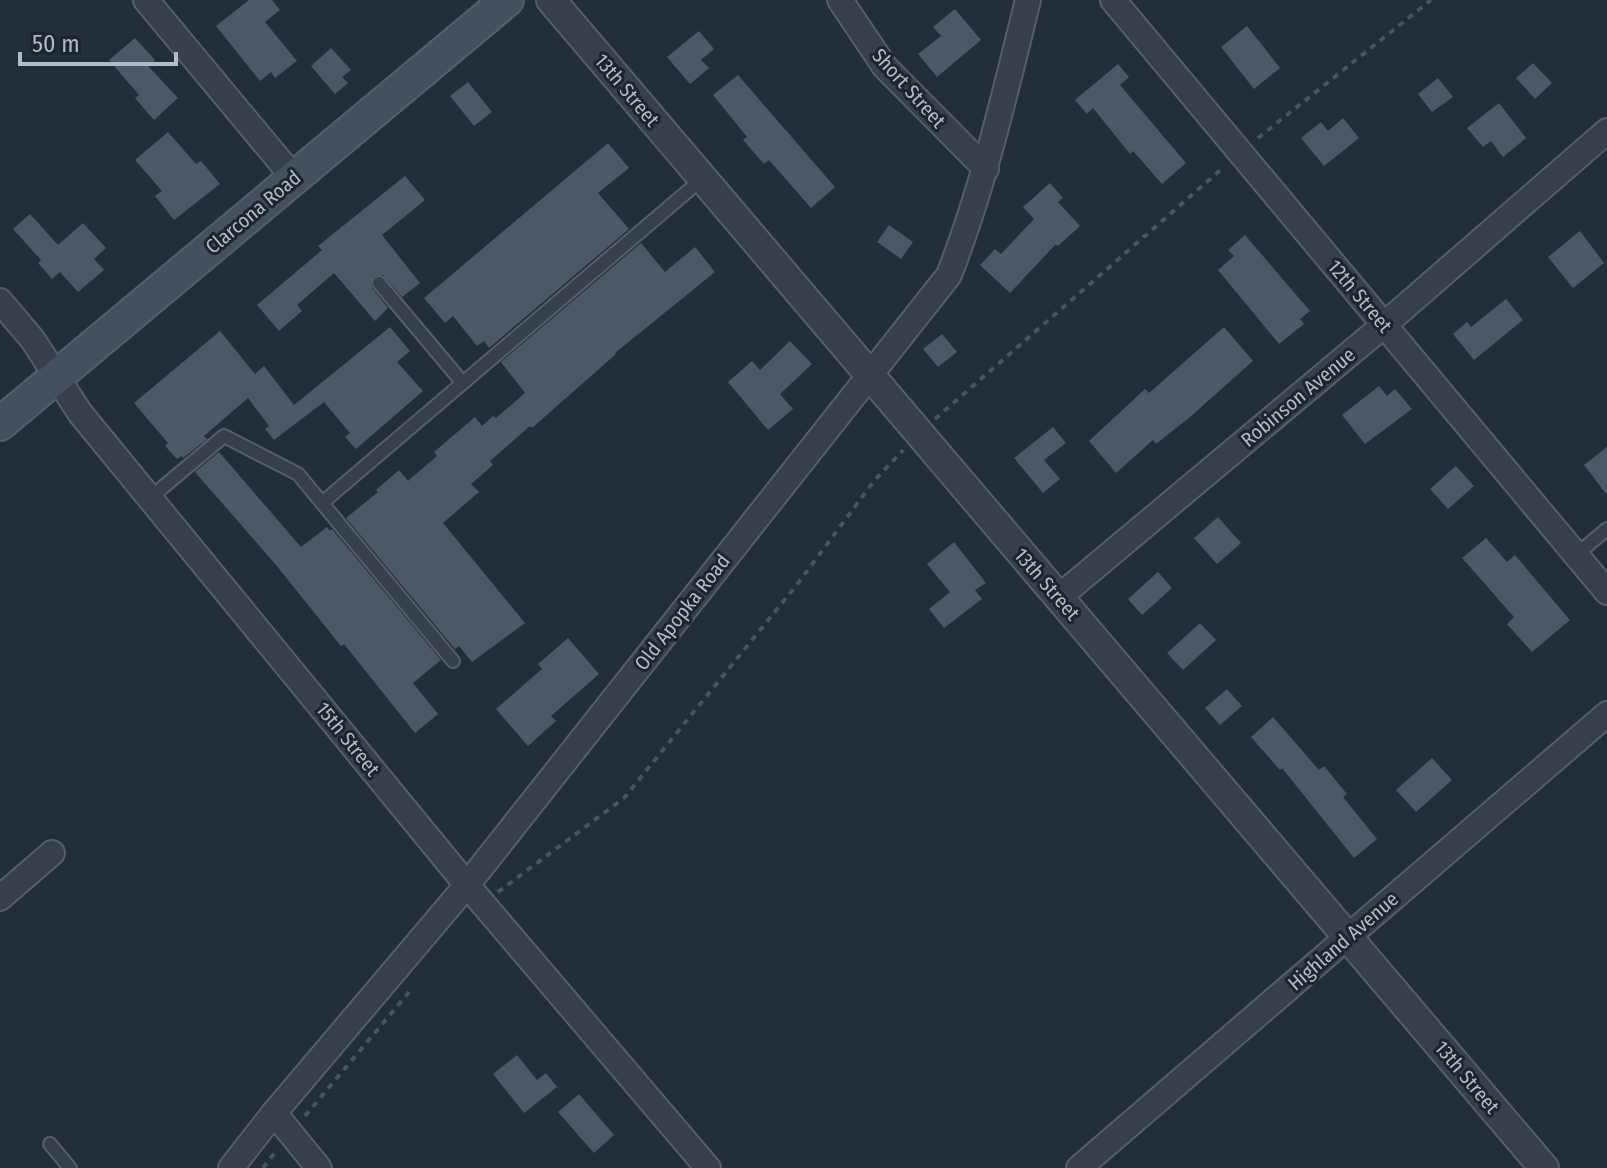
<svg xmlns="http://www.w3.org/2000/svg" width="1607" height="1168" viewBox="0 0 1607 1168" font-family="'Fira Sans Condensed',sans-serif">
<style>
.building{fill:#4c5864}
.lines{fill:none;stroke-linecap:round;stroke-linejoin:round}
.service-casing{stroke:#555e67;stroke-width:16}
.minor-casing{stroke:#555e67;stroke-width:28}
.tertiary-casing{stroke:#555e67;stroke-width:32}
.secondary-casing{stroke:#555e67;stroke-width:36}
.path{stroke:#455859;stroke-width:4;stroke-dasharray:6 6;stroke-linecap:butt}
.service{stroke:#374049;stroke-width:12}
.minor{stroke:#374049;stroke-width:24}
.tertiary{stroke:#374049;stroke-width:28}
.secondary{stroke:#464f5c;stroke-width:32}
.labels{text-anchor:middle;stroke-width:6;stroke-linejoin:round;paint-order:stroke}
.street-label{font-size:20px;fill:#b2bbc5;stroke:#1d252e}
</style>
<rect width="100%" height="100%" fill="#242e39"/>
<g class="building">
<path d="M249,0h23l8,10 -15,12 32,39 -22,17 -4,-6 -11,9 -44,-55z"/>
<path d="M955,9l26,31 -44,37 -19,-23 23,-18 -8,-9z"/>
<path d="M1247,26l33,42 -26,21 -33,-42z"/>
<path d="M699,31l15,18 -13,11 8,8 -19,16 -23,-27z"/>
<path d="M135,38l20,22 -7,6 30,32 -24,22 -19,-22 4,-3 -30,-35z"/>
<path d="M331,48l20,22 -9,7 6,6 -13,11 -24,-28z"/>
<path d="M1533,63l19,20 -17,16 -19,-21z"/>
<path d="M1118,64l11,13 -9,8 66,78 -24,21 -29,-33 -3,3 -37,-46 -6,6 -12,-14z"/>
<path d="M738,75l97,112 -24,21 -42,-48 -5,4 -21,-24 4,-3 -34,-42z"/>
<path d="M1438,78l15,19 -21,15 -14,-18z"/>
<path d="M468,82l24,30 -18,14 -24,-30z"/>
<path d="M1499,103l27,35 -23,19 -12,-16 -8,6 -16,-19z"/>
<path d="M1343,118l16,20 -35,28 -23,-28 20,-16 7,9z"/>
<path d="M168,132l28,32 5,-3 19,23 -46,36 -19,-24 7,-5 -27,-31z"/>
<path d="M608,143l21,25 -31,25 31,36 -140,119 -5,-7 -7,5 -24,-30 -8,7 -21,-25z"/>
<path d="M405,176l20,24 -43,35 38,48 -18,14 -19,-22 -10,2 -1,11 16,20 -13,13 -41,-48 -37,32 5,6 -23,20 -22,-26 65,-55 -4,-4z"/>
<path d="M1050,183l13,15 -5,4 22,24 -22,20 -2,-2 -46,49 -30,-28 15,-16 6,5 33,-35 -11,-12z"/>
<path d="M30,214l28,31 25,-22 23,25 -12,11 10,11 -26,22 -18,-20 -8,7 -14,-16 3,-3 -28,-31z"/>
<path d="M889,225l24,17 -12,17 -24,-17z"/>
<path d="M1580,231l24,32 -31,25 -25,-31z"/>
<path d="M1245,235l65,76 -10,8 4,5 -25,20 -61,-74 16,-14 -6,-6z"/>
<path d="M641,243l24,29 30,-25 20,25 -100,81 1,1 -84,74 -2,-2 -40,35 3,4 -22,19 8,8 -36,31 82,100 -53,39 -13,-16 -4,3 -109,-131 32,-26 -2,-2 23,-20 9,11 29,-25 -3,-4 41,-35 7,9 11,-10 3,2 29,-25 -24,-31z"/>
<path d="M1506,299l17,21 -49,40 -21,-26 14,-12 4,5z"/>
<path d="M390,327l20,24 -13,11 26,29 -67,58 -11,-12 5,-4 -26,-31 -50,38 -9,-11 4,-3 -21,-28 -44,38 3,3 -24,19 -2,-2 -4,3 -12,-13 3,-3 -34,-40 86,-72 35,43 9,-8 30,39z"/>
<path d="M1224,327l29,34 -63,56 -34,27 -3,-4 -37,33 -27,-32 56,-52 4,4z"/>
<path d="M942,334l15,18 -19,15 -15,-18z"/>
<path d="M790,341l22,23 -32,30 13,15 -25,21 -40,-48 24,-21 8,9z"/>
<path d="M1379,386l8,10 8,-7 17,20 -47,35 -23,-29z"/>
<path d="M1053,427l13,16 -22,17 16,19 -17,14 -29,-35z"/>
<path d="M1607,447v48l-23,-30z"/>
<path d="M219,452l82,95 26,-20 3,4 2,-2 109,131 -28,23 25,31 -23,19 -71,-89 -3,2 -65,-81 -81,-93z"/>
<path d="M1456,466l18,20 -26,23 -18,-20z"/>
<path d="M1218,517l23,26 -24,21 -23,-26z"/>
<path d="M1486,538l21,24 8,-7 55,65 -38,32 -25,-28 7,-7 -52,-59z"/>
<path d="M954,542l32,41 -11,7 7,9 -38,29 -15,-19 21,-17 -23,-28z"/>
<path d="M1158,572l14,16 -30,27 -14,-16z"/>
<path d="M1200,623l16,17 -33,30 -16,-17z"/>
<path d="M568,638l31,36 -48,42 5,5 -28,25 -32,-37 46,-40 -4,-5z"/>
<path d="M1227,689l15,17 -22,19 -15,-17z"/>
<path d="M1273,717l46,53 5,-4 23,28 -4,3 34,42 -23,19 -72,-90 -2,2 -29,-33z"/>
<path d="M1432,758l20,22 -36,32 -20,-22z"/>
<path d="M517,1055l20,25 9,-7 11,14 -33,26 -31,-39z"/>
<path d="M579,1094l35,41 -20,18 -36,-41z"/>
</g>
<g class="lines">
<defs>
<g id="service">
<path d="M379,283l83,99"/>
<path d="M150,498l74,-62 74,38 24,29"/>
<path d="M1576,555l31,-26"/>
<path d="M453,661l-131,-158 380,-324"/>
<path d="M50,1144l20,24"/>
</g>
<g id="minor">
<path d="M146,0l148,178"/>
<path d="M840,0l45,67 101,102"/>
<path d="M1113,0l494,592"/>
<path d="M0,301l33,39 47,73 387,472 241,283"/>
<path d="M1059,597l325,-272 223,-194"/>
<path d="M0,898l52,-45"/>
<path d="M274,1113l45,55"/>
<path d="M231,1168l43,-55 193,-228 482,-610c35,-90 56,-182 79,-275"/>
<path d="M1079,1168l528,-454"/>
</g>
<path id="tertiary" d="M551,0l993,1168"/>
<path id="secondary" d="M0,424l507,-424"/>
</defs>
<use href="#service" class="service-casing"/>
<use href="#minor" class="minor-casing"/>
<use href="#tertiary" class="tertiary-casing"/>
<use href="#secondary" class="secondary-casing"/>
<g class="path">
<path d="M1258,138l173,-138"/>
<path d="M935,419l289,-252"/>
<path d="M498,892l126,-94 175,-216 75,-101 29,-31"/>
<path d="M305,1116l105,-125"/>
<path d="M263,1168l13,-17"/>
</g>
<use href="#service" class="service"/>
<use href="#minor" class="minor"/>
<use href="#tertiary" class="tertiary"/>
<use href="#secondary" class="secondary"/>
</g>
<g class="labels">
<g class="street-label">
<text transform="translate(909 88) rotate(48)" y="7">Short Street</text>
<text transform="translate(627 90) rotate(50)" y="7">13th Street</text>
<text transform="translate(253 212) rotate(-40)" y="7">Clarcona Road</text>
<text transform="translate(1360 296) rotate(50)" y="7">12th Street</text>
<text transform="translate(1298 397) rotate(-40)" y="7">Robinson Avenue</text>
<text transform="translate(1047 584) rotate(49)" y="7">13th Street</text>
<text transform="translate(682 612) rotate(-52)" y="7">Old Apopka Road</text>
<text transform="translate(348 739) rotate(51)" y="7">15th Street</text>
<text transform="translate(1343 941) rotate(-41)" y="7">Highland Avenue</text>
<text transform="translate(1467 1077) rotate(50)" y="7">13th Street</text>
</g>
</g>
<path d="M20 52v12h156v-12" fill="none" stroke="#b2bbc5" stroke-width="4"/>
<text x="32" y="52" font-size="24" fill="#b2bbc5" stroke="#1d252e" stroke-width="6" paint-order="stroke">50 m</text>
</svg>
